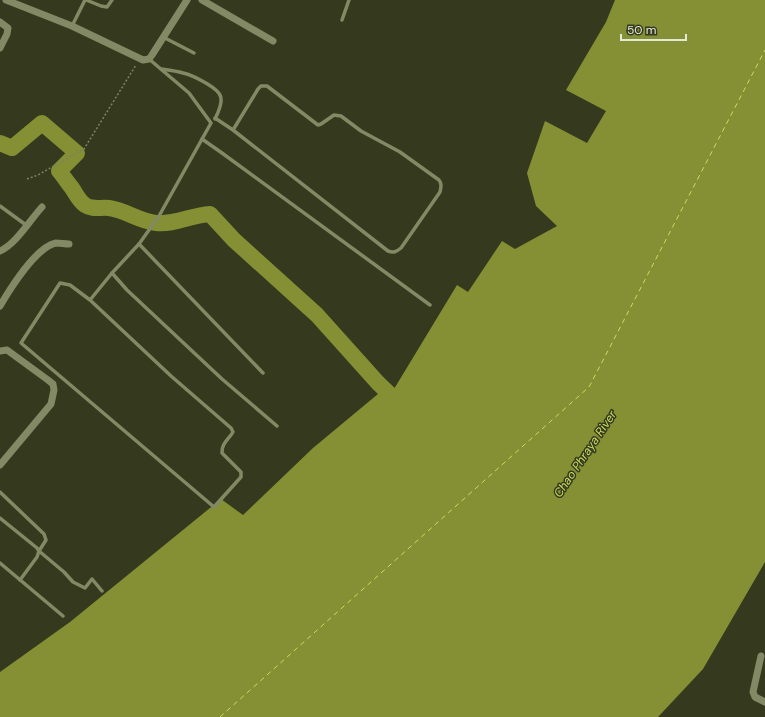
<svg xmlns="http://www.w3.org/2000/svg" width="765" height="717" viewBox="0 0 765 717" font-family="'DM Sans',sans-serif">
<style>
.water{fill:#849033}
.lines{fill:none;stroke-linecap:round;stroke-linejoin:round}
.river{stroke:#849033;stroke-width:16}
.ferry{stroke:#cbdb61;stroke-width:1;stroke-dasharray:5 4;stroke-linecap:butt}
.path{stroke:#7c816a;stroke-width:1.5;stroke-dasharray:2 2;stroke-linecap:butt}
.service{stroke:#828964;stroke-width:3.5}
.minor{stroke:#828964;stroke-width:7}
.labels{text-anchor:middle;stroke-width:3;stroke-linejoin:round;paint-order:stroke}
.water-label{font-size:12px;font-style:italic;fill:#cbdb61;stroke:#353a1f}
</style>
<rect width="100%" height="100%" fill="#353a1f"/>
<path class="water" d="M615,0h150v562l-62,107 -45,48h-658v-45l70,-50 151,-123 22,16 70,-67 77,-64 4,5 63,-104 11,7 34,-51 13,8 42,-23 -21,-20 -9,-33 18,-52 42,22 19,-32 -40,-21 40,-68z"/>
<g class="lines">
<path class="river" d="M0,143l12,5 30,-25 35,30 -18,18c5,6 9,12 13,17 4,6 7,13 13,17 7,5 16,2 24,3 16,2 30,13 47,15 18,2 36,-8 54,-9l24,26 83,75 61,68 21,20"/>
<path class="ferry" d="M220,717l369,-330 176,-337"/>
<path class="path" d="M27,179l11,-4 46,-26 52,-84"/>
<g class="service">
<path d="M86,0l15,6 6,1 5,-7"/>
<path d="M342,20l7,-20"/>
<path d="M72,26l13,-26"/>
<path d="M163,37l31,16"/>
<path d="M149,59l40,34 22,30 -52,93 -20,28 -27,29 15,17 95,89 55,47"/>
<path d="M161,69c7,1 15,2 22,4 9,2 37,15 38,25 1,7 -3,15 -6,21"/>
<path d="M215,118l18,12 25,-41 3,-3h6l51,39 3,-1 13,-9 7,1 20,15 39,21 39,28c3,4 2,7 1,12l-39,56c-5,4 -7,5 -13,3l-155,-121"/>
<path d="M202,139l20,14 208,152"/>
<path d="M0,206l26,19"/>
<path d="M139,244l124,129"/>
<path d="M90,300l-20,-15 -10,-2 -39,60 193,164 27,-30v-5l-19,-19c-1,-9 7,-14 11,-21l-2,-4 -60,-52 -81,-76 22,-27"/>
<path d="M0,492l44,42 2,6 -7,11 25,21 9,10 12,6 7,-9 10,12"/>
<path d="M0,518l37,30 2,3 -2,6 -17,23"/>
<path d="M0,563l63,53"/>
</g>
<g class="minor">
<path d="M6,0l66,26 71,34 6,-1 3,-4 35,-55"/>
<path d="M202,0l71,41"/>
<path d="M0,22l8,6 -1,6 -7,14"/>
<path d="M0,251c16,-7 30,-31 42,-44"/>
<path d="M0,306c10,-17 36,-59 56,-63 4,0 9,1 13,1"/>
<path d="M0,351l7,-1 41,30 5,4 1,6 -3,14 -51,61"/>
<path d="M761,656l-8,36 2,5 10,5"/>
</g>
</g>
<g class="labels">
<g class="water-label">
<text transform="translate(585 454) rotate(-56)" y="4">Chao Phraya River</text>
</g>
</g>
<path d="M621 34v6h65v-6" fill="none" stroke="#e4e8d7" stroke-width="2"/>
<text x="627" y="34" font-size="12" fill="#e4e8d7" stroke="#353a1f" stroke-width="3" paint-order="stroke">50 m</text>
</svg>
